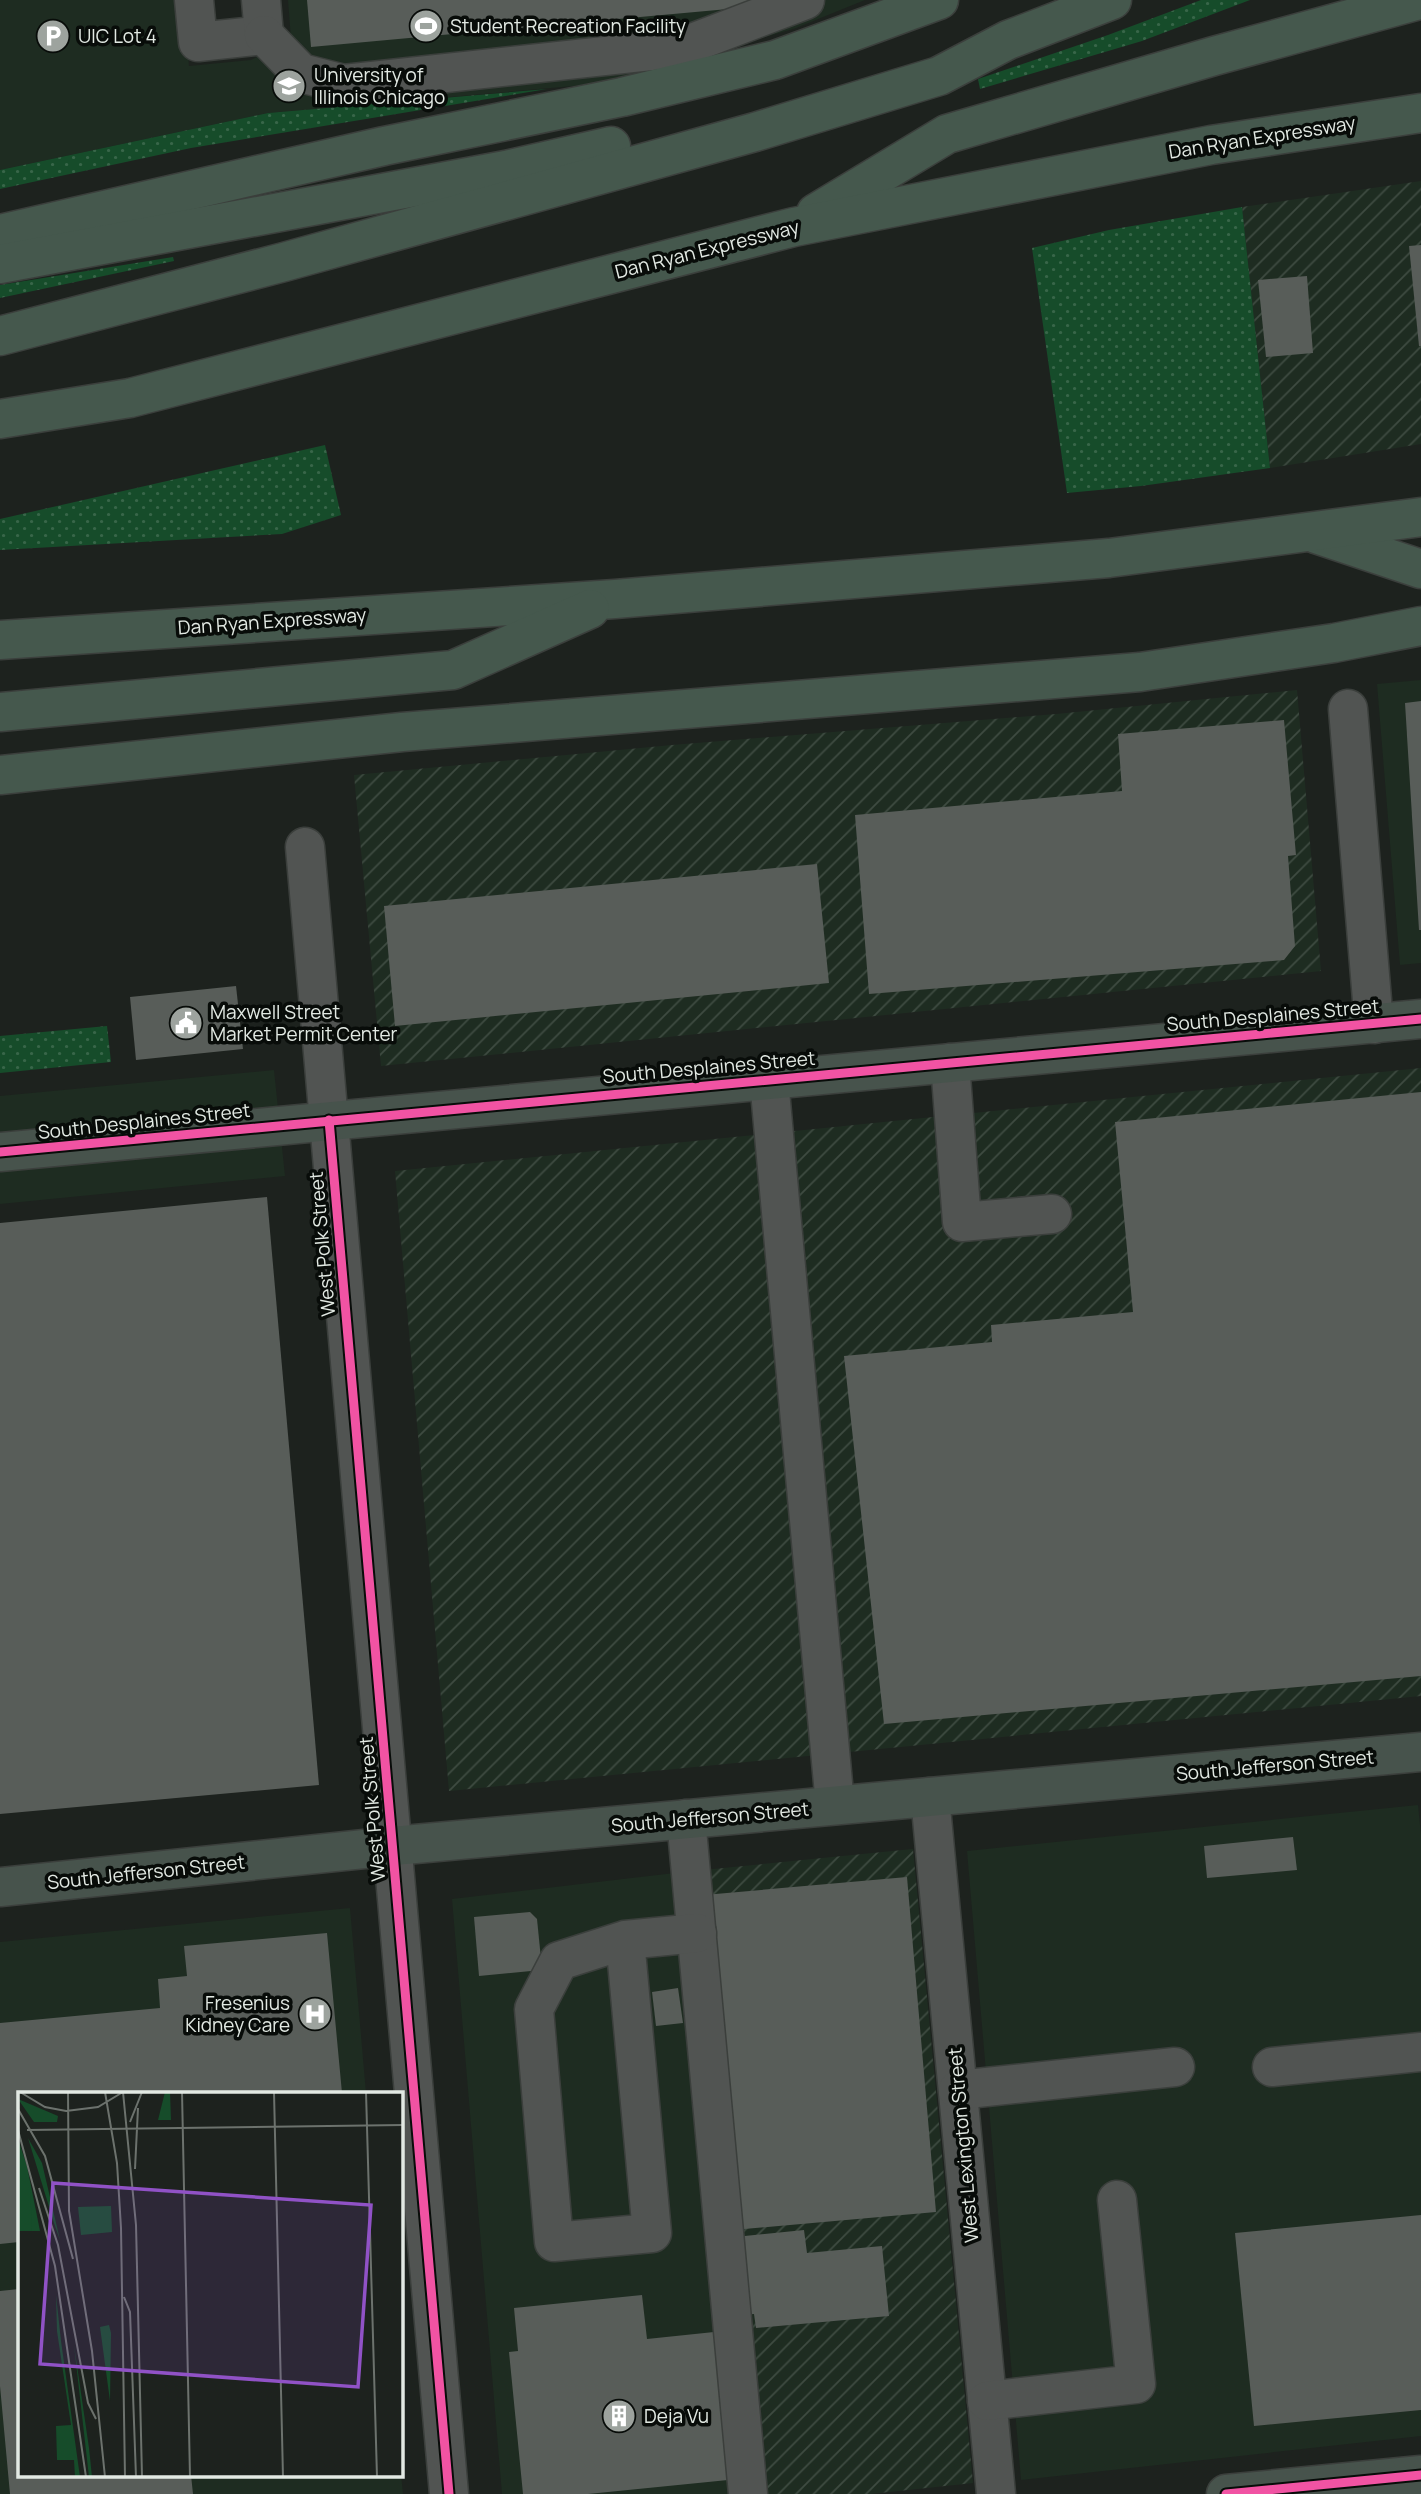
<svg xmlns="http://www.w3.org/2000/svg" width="1421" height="2494" viewBox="0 0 1421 2494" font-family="Manrope,sans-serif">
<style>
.built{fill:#1e2c21}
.industrial{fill:url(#industrial-furrows)}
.grass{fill:url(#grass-dots)}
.building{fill:#585d59}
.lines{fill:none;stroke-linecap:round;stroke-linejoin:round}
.minor-casing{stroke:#3b3f3c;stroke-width:41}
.major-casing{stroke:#3b3f3c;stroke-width:41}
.highway-casing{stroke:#3b3f3c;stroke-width:41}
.minor{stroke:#515452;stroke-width:38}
.major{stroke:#47534c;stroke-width:38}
.highway{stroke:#45584d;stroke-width:38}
.cycleway-casing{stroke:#080c09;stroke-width:13}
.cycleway{stroke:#f153a3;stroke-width:9}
.labels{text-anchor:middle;stroke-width:7;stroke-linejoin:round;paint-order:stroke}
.poi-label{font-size:19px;fill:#e2e9e3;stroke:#080c09;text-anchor:start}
.street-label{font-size:19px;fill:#e2e9e3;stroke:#080c09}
.inset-road{fill:none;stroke:#6c726d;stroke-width:2}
.view{fill:#9052c6;fill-opacity:0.15;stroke:#9052c6;stroke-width:3.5}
.inset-edge{fill:none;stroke:#e2e9e3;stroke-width:3.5}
</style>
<defs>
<pattern id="industrial-furrows" width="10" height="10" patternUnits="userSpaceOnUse" patternTransform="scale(1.75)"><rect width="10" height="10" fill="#1e2c21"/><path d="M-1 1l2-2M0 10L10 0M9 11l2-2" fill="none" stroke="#3e4b41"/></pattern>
<pattern id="grass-dots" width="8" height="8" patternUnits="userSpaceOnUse" patternTransform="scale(1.75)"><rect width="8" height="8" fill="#164c2a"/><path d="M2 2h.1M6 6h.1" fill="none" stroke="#386649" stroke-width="1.8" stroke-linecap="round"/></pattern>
</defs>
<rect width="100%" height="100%" fill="#1d221e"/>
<g class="built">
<path d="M0,0h183l6,66 62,-6 40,-21 -3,-39h577l-69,28 -188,55 -340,30 -268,57z"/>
<path d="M1421,680v283l-21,2 -23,-281z"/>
<path d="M274,1070l11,106 -285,28v-108z"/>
<path d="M1418,1805l3,30v601l-400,44 -54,-629z"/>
<path d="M683,1872l59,622h-240l-50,-595z"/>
<path d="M350,1908l16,185h-347v382l382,-1 2,20h-403v-552z"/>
</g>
<g class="industrial">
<path d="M1421,181v263l-151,24 -28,-261z"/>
<path d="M1297,690l24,281 -940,95 -27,-291 318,-30 384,-31z"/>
<path d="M1421,1068v628l-972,95 -54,-620z"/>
<path d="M913,1849l60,634 -102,11h-129l-59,-622z"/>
</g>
<g class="grass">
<path d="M1201,0h49l-108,41 -162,48 -2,-10 130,-44z"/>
<path d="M547,89l-356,59 -191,41v-19l268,-57z"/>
<path d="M1242,207l28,261 -129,18 -74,7 -35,-245 77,-18z"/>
<path d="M173,257l1,4 -174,37v-13z"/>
<path d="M325,445l16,70 -59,19 -282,16v-31z"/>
<path d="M107,1026l4,36 -111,11v-37z"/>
</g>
<g class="building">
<path d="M307,0h465v5l-461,42z"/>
<path d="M1421,245v101h-2l-10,-100z"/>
<path d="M1307,276l6,77 -47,4 -8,-77z"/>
<path d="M1421,701v229h-2l-14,-227z"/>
<path d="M1284,720l12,135 -8,1 7,90 -11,14 -415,34 -14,-179 267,-24 -4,-57z"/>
<path d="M817,864l12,119 -434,43 -11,-120z"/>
<path d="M236,986l7,63 -107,11 -6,-63z"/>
<path d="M1421,1092v584l-537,48 -40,-368 148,-14 -1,-17 142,-13 -18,-190z"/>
<path d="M267,1197l52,588 -319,29v-591z"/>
<path d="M1293,1837l4,33 -90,8 -3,-32z"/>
<path d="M907,1877l29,335 -203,18 -29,-335z"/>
<path d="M530,1912l7,7 4,40 -10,12 -52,5 -5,-59z"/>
<path d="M327,1933l15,160h-323v149l-19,2v-221l160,-15 -2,-29 29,-3 -3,-30z"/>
<path d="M678,1988l5,35 -27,3 -4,-34z"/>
<path d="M1421,2215v195l-167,16 -19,-193z"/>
<path d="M804,2230l3,23 75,-7 7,70 -133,12 -2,-14 -12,1 -7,-78z"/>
<path d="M19,2289v186h172l2,19h-183l-10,-108v-95z"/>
<path d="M642,2295l5,44 67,-7 14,148 -140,14h-65l-14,-142 9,-1 -4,-43z"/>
</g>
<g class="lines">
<defs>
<g id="minor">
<path d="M194,0l4,42 66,-7"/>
<path d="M261,0l3,35"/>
<path d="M264,35l37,38 43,11 335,-36 126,-48"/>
<path d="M1348,709l26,315"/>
<path d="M305,847l144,1647"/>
<path d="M950,1063l12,159 90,-8"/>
<path d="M769,1080l66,725"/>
<path d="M930,1797l66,697"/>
<path d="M686,1819l62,675"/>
<path d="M625,1940l27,293 -98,9 -20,-233 25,-48 66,-21 72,-7"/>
<path d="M1272,2067l149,-15"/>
<path d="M958,2090l217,-23"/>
<path d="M987,2401l149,-17 -19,-184"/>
</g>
<g id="major">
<path d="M0,1152l1421,-133"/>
<path d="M0,1887l393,-41 1028,-94"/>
<path d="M1226,2494l195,-19"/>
</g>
<g id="highway">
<path d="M816,213l131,-79 267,-78 205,-56"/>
<path d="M0,234l384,-88 238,-49 153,-37 164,-60"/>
<path d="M0,264l506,-94 105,-24"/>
<path d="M0,336l284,-74 471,-130 184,-56 69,-36 104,-40"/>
<path d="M0,419l130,-21 664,-171 417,-82 210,-32"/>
<path d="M1316,534l105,35"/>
<path d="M0,640l615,-41 494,-41 312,-41"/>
<path d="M0,712l453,-42 137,-61"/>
<path d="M0,775l402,-43 738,-60 194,-29 87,-17"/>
</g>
</defs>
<use href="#minor" class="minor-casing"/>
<use href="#major" class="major-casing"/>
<use href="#highway" class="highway-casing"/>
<use href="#minor" class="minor"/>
<use href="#major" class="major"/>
<use href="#highway" class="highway"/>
<defs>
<g id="cycleway">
<path d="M329,1120l120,1374"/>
<path d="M0,1152l1421,-133"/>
<path d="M1226,2494l195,-19"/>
</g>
</defs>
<use href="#cycleway" class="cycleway-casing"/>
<use href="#cycleway" class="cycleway"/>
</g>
<defs>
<symbol id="stadium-disc" viewBox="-11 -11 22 22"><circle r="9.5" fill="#9da39e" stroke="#080c09"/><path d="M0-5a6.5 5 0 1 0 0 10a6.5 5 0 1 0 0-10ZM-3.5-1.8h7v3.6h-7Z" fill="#fff"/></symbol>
<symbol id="parking-disc" viewBox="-11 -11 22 22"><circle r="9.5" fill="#9da39e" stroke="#080c09"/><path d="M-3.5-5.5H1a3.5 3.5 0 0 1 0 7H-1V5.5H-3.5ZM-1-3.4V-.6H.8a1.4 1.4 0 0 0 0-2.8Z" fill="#fff"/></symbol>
<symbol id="university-disc" viewBox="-11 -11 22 22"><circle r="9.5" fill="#9da39e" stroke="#080c09"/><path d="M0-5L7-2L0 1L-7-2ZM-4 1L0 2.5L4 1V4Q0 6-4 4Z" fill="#fff"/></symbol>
<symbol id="civic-disc" viewBox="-11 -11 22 22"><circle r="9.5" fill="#9da39e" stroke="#080c09"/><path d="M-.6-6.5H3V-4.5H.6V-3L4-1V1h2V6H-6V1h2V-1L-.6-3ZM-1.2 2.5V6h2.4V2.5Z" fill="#fff"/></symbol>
<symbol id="hospital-disc" viewBox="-11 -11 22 22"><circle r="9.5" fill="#9da39e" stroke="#080c09"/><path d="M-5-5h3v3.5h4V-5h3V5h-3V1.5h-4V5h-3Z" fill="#fff"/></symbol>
<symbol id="building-disc" viewBox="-11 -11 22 22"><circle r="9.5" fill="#9da39e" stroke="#080c09"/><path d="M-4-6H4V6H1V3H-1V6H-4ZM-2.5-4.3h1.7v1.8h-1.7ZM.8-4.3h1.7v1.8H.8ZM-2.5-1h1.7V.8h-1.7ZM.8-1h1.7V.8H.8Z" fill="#fff"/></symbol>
</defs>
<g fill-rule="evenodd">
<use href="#stadium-disc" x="407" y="7" width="38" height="38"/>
<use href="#parking-disc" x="34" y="17" width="38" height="38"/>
<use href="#university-disc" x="270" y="67" width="38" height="38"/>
<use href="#civic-disc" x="167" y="1004" width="38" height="38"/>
<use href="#hospital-disc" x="296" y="1995" width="38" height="38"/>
<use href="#building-disc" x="600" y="2397" width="38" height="38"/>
</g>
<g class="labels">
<g class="poi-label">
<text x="450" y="33">Student Recreation Facility</text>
<text x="78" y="43">UIC Lot 4</text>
<text x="314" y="82">University of<tspan x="314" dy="22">Illinois Chicago</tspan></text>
<text x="210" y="1019">Maxwell Street<tspan x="210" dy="22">Market Permit Center</tspan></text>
<text x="290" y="2010" text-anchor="end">Fresenius<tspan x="290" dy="22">Kidney Care</tspan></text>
<text x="644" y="2423">Deja Vu</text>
</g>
<g class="street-label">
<text transform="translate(1262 137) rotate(-9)" y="7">Dan Ryan Expressway</text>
<text transform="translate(707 249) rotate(-14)" y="7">Dan Ryan Expressway</text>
<text transform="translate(272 621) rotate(-4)" y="7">Dan Ryan Expressway</text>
<text transform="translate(1273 1015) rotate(-5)" y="7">South Desplaines Street</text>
<text transform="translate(709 1067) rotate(-5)" y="7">South Desplaines Street</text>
<text transform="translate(144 1121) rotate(-6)" y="7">South Desplaines Street</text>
<text transform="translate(322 1244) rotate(-95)" y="7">West Polk Street</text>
<text transform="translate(1275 1765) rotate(-5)" y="7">South Jefferson Street</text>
<text transform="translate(372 1809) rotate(-95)" y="7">West Polk Street</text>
<text transform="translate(710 1817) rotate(-5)" y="7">South Jefferson Street</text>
<text transform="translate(146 1872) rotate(-6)" y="7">South Jefferson Street</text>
<text transform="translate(963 2145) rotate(-95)" y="7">West Lexington Street</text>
</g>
</g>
<g transform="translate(18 2092)">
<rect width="385" height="385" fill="#1d221e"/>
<path d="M147,0h5l1,28h-13zM0,7l40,17 -1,6h-23zM10,46l14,25 18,77 -6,-17zM0,47l9,27 13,65h-22zM93,114l1,26 -31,3 -3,-28zM38,203l5,46 19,136h-5l-1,-17h-17l-1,-34 15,-1 -14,-94zM91,233l2,8 -1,68 -10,-74zM56,253l15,103 3,29h-3z" fill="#164c2a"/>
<path d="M0,94h12l2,44 -14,1z" fill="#164c2a"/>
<path class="inset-road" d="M2,0l25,15 21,4 32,-4 25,-15M50,0l1,119 23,140 13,126M87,0l12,71 4,65 4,249M105,0l13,133 6,252M164,0l8,385M256,0l9,385M348,0l11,385M0,17l27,47 28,103M112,30l12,-30M0,38l37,136 31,211M9,38l376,-5M117,77l3,-61M21,96l19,57 30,158 8,16M106,205l6,15 6,165"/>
<path class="view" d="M35,91l318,22 -13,182 -318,-23z"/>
<rect width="385" height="385" class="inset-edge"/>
</g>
</svg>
